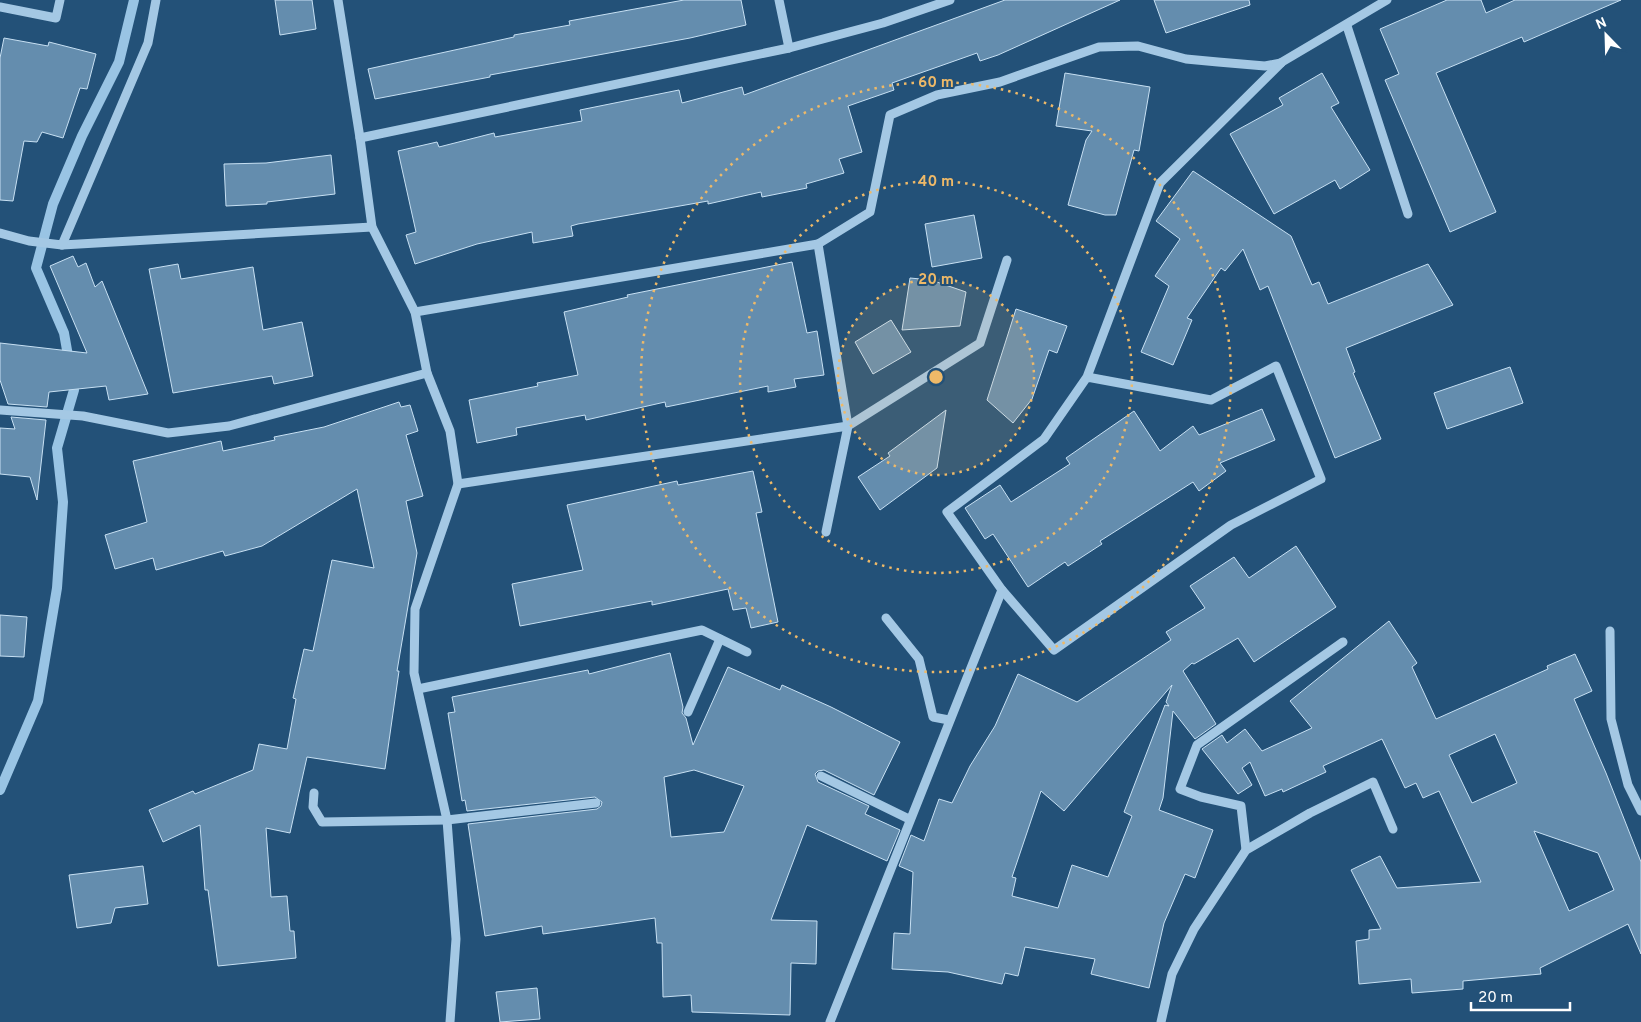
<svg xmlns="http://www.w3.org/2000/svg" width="1641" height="1022" viewBox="0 0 1641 1022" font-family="Overpass,sans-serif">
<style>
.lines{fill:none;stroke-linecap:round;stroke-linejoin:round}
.stream{stroke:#99c4e4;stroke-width:10}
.building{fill:#648dae;stroke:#c7e0f3;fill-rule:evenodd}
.minor{stroke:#a4c8e4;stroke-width:9}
.ring{fill:none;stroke:#eeb968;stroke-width:2.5;stroke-dasharray:2.5 5}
.centre{fill:#eeb968;stroke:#235178;stroke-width:2.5}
.ring-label{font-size:15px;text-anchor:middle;font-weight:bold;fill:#eeb968;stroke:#235178;stroke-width:4;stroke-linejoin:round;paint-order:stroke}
</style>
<rect width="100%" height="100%" fill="#235178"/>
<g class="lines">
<path class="stream" d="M0,790l38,-89 19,-113 6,-86 -6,-54 17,-58 -10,-57 -28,-65 17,-64 29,-68 37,-74 15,-62"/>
</g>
<g class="building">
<path d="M275,0h37l4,29 -36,6z"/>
<path d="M684,0h57l5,25 -56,13 -200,37v2l-115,22 -7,-30 146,-32v-2l56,-10 -1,-4z"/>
<path d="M1005,0h115l-122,55 -18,6 -3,-8 -85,30 2,7 -46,16 14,46 -23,7 5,14 -38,11 1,4 -45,9 -1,-5 -53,12v-3l-130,23 -7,2 2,10 -40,7 -1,-11 -55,12 -62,20 -9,-29 10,-3 -18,-81 39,-9 2,5 55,-14 1,4 87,-16 -2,-11 99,-20 3,13 60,-16 2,8z"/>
<path d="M1154,0h95l1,5 -84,28z"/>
<path d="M1447,0h34l5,13 29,-13h106l-97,42 -2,-5 -86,36 60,139 -46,20 -65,-152 14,-6 -19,-45z"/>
<path d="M4,38l44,8 1,-4 47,12 -9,35 -7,-1 -17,50 -21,-6 -5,10 -13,-1 -11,60 -13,-1v-142z"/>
<path d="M1065,73l85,14 -11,64 -5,-1 -18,65h-11l-37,-10 18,-65 6,-9 -36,-5z"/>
<path d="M1322,73l17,30 -8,4 39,63 -30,19 -5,-9 -61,34 -44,-80 53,-29 -4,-7z"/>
<path d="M331,155l4,39 -68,8v2l-41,2 -2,-42 42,-1z"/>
<path d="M1193,171l98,65 21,49 7,-3 9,22 100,-40 25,41 -107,43 9,24 -2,1 28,66 -46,19 -67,-172 -8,4 -17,-41 -18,22 -4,-3 -34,50 5,2 -19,45 -32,-13 28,-66 -14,-10 25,-37 -24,-18z"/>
<path d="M974,215l8,43 -50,9 -7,-43z"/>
<path d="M73,256l5,11 8,-4 9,24 7,-6 46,113 -39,6 -3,-14 -57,6 -2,15 -39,-3 -8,-24v-37l87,10 -37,-87z"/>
<path d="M792,262l15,71 10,-2 7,44 -30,4 2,8 -28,5v-6l-102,21 -1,-5 -79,18 -1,-5 -69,13 1,7 -40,8 -8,-43 69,-14 -1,-3 41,-8 -14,-63 64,-15 -1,-2z"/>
<path d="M178,264l3,15 72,-12 10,63 39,-8 11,54 -39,8 -2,-8 -99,17 -24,-124z"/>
<path d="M910,278l21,2 35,12 -6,34 -58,4z"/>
<path d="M1016,309l51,17 -10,27 -8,-3 -17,49 -19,24 -26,-23z"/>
<path d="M891,320l20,32 -38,22 -18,-32z"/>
<path d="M1510,367l13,36 -76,26 -13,-36z"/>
<path d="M399,402l2,5 9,-2 8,26 -12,4 17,61 -17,5 11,52 -20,118h2l-14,98 -78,-12 -17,76 -24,-5 5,69 16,-1 3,35h4l2,27 -78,8 -10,-76h-3l-5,-65 -37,17 -14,-32 44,-19 2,3 58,-24 6,-26 28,5 9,-50 -3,-1 11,-49 9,2 19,-91 42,8 -17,-79 -95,57 -37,10 -2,-5 -67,19 -3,-12 -38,11 -10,-34 42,-13 -14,-61 88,-20 2,10 52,-11 -1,-3 50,-10z"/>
<path d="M1262,409l13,31 -55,23 6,8 -27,20 -6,-9 -93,59 2,3 -34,22 -3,-4 -37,25 -35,-53 -8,5 -20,-31 35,-23 11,17 59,-38 -4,-6 68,-47 26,40 33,-25 6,9z"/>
<path d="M946,410l-9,58 -57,42 -22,-33 32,-21 -2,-3z"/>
<path d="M11,417l35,3 -9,80 -7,-23 -30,-3v-46l15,1z"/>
<path d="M753,471l9,41 -6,1 22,109 -27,6 -5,-20 -13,2 -5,-21 -76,16v-4l-132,25 -8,-42 71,-14 -16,-65 110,-24 1,4z"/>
<path d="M1296,546l40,61 -82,55 -16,-24 -44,26 -2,-1 -9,8 33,53 -21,15 -22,-28 -10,87 -4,12 54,20 -18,48 -10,-4 -21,49 -15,65 -58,-14 4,-15 -70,-12 -7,29 -13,-3 -3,11 -54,-12 -56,-3 2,-36 16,1 3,-62 -14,-6 12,-31 13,6 15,-42 13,4 18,-37 25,-40 23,-52 59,28 94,-62 -5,-8 39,-24 -15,-22 44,-29 15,21zM1172,685l-6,17 3,4 -4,-1 -41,107 8,4 -24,61 -36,-12 -14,43 -46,-12 4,-18 -4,-1 29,-86 23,20z"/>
<path d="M0,615l27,2 -3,40 -24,-1z"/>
<path d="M1389,621l28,42 -5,4 24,52 112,-50 -1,-3 28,-12 17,37 -18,8 32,74 35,89v92l-13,-30 -88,44 1,6 -78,7v8l-51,4 -1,-14 -52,5 -3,-43 13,-2v-9l12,-1 -30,-59 29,-14 17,32 84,-6 -42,-91 -16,7 -7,-15 -11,5 -23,-49 -59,27 3,6 -43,20 -1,-3 -17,7 -15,-34 -8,6 10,17 -14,9 -36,-45 20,-14 5,8 18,-14 17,22 50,-23 -22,-27zM1495,734l22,49 -45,20 -23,-48zM1534,831l64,22 16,37 -45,21z"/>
<path d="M670,653l13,54 -1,6 4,5 7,27 35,-78 52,23 2,-5 49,22 69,35 -26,53 -50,-25 -6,1 -3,3 3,8 51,24 -4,8 35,16 -13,31 -80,-36 -36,95 46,1 -1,43 -25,-1 -1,52 -98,-3 -1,-17 -28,2 -1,-54h-5l-2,-25 -112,16 -1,-8 -57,10 -17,-112 129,-15 4,-3 1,-4 -7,-5 -128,14 -2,-11 -3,1 -14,-88 7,-1 -3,-15 136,-27 1,4zM694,770l50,16 -20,46 -53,5 -7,-60z"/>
<path d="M143,866l5,38 -33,4 -4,15 -34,5 -8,-53z"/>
<path d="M537,988l3,31 -40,3 -4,-30z"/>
</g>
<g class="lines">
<g class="minor">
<path d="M338,0l22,138"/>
<path d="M779,0l10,48"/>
<path d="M0,7l56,11 4,-18"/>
<path d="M1347,26l61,188"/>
<path d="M0,233l29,8 33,4 310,-18"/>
<path d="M818,244l52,-32 20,-97 47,-20 63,-13 99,-35 39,-1 48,13 32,3 47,4 16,-3"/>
<path d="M62,245l86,-202 8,-43"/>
<path d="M415,312l403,-68 30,182 -390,58"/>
<path d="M1087,377l124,23 65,-34 45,113 -90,46 -177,125 -52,-60 -55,-78 97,-73 43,-62 73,-194 122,-121 105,-62"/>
<path d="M0,410l83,6 85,17 61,-7 198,-53"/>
<path d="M826,532l22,-106 132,-83 27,-83"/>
<path d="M886,618l33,41 14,58 16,3"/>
<path d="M1610,631l1,88 17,66 13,26"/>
<path d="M418,689l284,-59 45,22"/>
<path d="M688,712l32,-73"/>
<path d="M821,776l88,43"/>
<path d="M314,793l-1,14 9,15 125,-2 149,-17"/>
<path d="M1246,850l-5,-44 -40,-9 -21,-8 17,-44 146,-103"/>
<path d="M450,1022l6,-83 -9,-119 -33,-147 1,-64 43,-125 -8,-53 -23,-58 -12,-61 -43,-85 -12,-89 429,-90 94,-25 67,-23"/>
<path d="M830,1022l172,-432"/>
<path d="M1161,1022l11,-48 22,-45 52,-79 64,-37 63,-31 20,47"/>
</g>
</g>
<circle cx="936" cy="377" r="98" fill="#eeb968" fill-opacity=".12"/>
<g class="ring">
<circle cx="936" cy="377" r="98"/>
<circle cx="936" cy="377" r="196"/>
<circle cx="936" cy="377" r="295"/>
</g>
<circle cx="936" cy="377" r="8" class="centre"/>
<g class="ring-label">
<text x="936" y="87">60 m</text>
<text x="936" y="186">40 m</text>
<text x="936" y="284">20 m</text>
</g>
<g transform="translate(1606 35) rotate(337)" stroke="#235178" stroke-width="4" paint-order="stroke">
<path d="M0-4L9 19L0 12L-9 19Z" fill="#ffffff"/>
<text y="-8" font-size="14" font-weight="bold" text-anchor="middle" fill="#ffffff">N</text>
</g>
<path d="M1471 1002v8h99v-8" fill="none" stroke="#ffffff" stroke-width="2.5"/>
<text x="1478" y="1002" font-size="15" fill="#ffffff" stroke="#235178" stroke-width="4" paint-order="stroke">20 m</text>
</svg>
